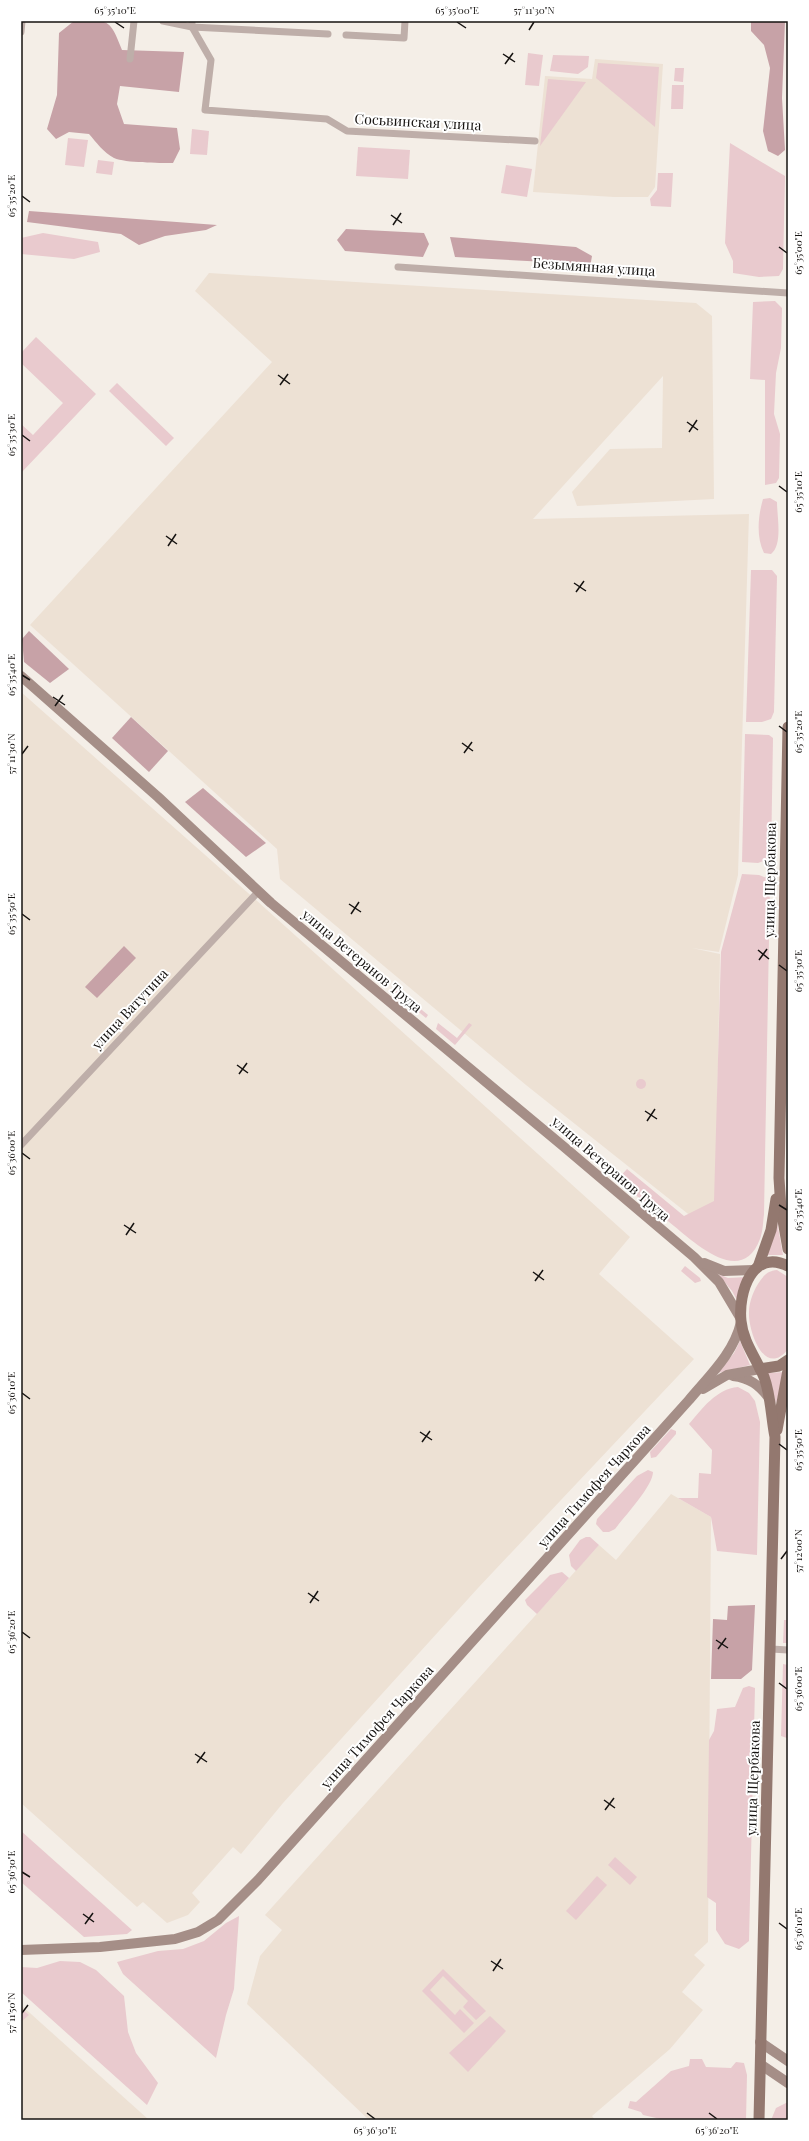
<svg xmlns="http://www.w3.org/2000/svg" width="809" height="2141" viewBox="0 0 809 2141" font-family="'Playfair Display',serif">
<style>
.built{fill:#ede1d4}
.green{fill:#e9cace}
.forest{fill:#c7a2a7}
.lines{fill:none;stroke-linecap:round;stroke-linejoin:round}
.street{stroke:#beaea9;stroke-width:7}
.secondary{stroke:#a58e87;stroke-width:10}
.primary{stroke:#93786f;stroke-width:11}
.ticks{fill:none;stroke:#161311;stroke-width:1.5}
.labels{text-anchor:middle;stroke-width:4;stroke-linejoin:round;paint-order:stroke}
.street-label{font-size:14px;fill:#161311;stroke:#fff}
.neatline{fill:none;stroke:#161311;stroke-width:1.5}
.ticks-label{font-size:10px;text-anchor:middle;fill:#161311}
</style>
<rect width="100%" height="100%" fill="#f4eee7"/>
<g class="built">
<path d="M595,59l68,5 -8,123 -7,10h-34l-81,-5 12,-116 47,3z"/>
<path d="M209,273l487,30 16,13 2,183 -137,7 -5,-14 38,-43 52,-1 1,-72 -130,143 216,-5 -11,361 -19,77 -27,-4 28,6 -5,274 -8,1 -181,-144 -246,-206 -3,-30 -247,-224 242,-263 -77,-71z"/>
<path d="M21,692l235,208 374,337 -31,37 95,85 -216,229 -195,215 -42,51 -8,-7 -41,46 8,9 -12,13 -21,8 -24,-21 -6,5 -116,-104z"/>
<path d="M671,1494l40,23 -3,425 -14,13 11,10 -23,27 21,18 -33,39 -78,67 3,4h-226l-122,-116 13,-48 22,-26 -17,-15 334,-370 17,15z"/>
<path d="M21,2005l128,115h-128z"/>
</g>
<g class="green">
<path d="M528,53l15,2 -4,31 -14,-1z"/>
<path d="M553,55l36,1 -1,11 -10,7 -28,-3z"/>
<path d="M598,63l61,4 -4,60 -59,-49z"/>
<path d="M675,68h9l-1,14 -9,-1z"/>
<path d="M548,79l38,3 -46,64z"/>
<path d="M672,85h12l-1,24h-12z"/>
<path d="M192,129l17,2 -2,24 -17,-1z"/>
<path d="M68,138l20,2 -4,27 -19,-2z"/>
<path d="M730,143l55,33 -2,93 -4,7 -20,1 -26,-4v-12l-8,-18z"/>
<path d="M358,147l52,3 -2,29 -52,-3z"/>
<path d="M98,160l16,2 -2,13 -16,-2z"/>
<path d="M506,165l26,4 -5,28 -26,-4z"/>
<path d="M658,173h15l-2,34 -20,-1 -1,-7 7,-9z"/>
<path d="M43,233l55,9 2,10 -26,7 -53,-5v-16z"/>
<path d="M775,301l7,7 -1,40 -5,25 -2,41 6,20 -1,44 -3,5 -11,2v-105l-15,-1 3,-77z"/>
<path d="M36,337l60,57 -75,79v-49l12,11 30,-32 -42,-40v-10z"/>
<path d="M117,383l57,55 -8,8 -57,-55z"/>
<path d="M770,498l7,4c0,15 6,42 -6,52l-7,-1c-8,-16 -6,-37 -1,-54z"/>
<path d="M751,570h21l5,6 -3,136 -3,7 -9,3h-16z"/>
<path d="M745,734l24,1 4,3 -2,120 -13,5 -16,-1z"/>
<path d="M742,874l17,1 8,3 3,5 -6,331c-1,8 -1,17 -4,25 -18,48 -64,5 -86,-13 -19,-15 -38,-31 -57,-46l10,-11 57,47 30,-15 7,-249z"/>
<path d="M342,943l35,30 -2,2 -36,-29z"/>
<path d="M394,987l34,28 -2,3 -33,-27z"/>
<path d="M438,1023l19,15 12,-15 3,2 -17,20 -19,-16z"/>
<circle cx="641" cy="1084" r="5"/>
<path d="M777,1222l6,33h-16z"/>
<path d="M685,1266l15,12 1,3 -6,2 -14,-12z"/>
<path d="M777,1270l11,7v72c-23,30 -40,-18 -39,-37 0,-10 5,-23 11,-31 5,-7 8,-10 17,-11z"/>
<path d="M718,1274l10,4 19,-1 -10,23 -5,-9z"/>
<path d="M740,1341l10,24 -32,8 16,-20z"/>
<path d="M784,1372l-8,32 -8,-31z"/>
<path d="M738,1387l11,6 6,8 5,21 -3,133 -40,-4 -6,-34 -33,-19h20l1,-25 12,1 1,-24 -23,-26c13,-15 27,-35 49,-37z"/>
<path d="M671,1429l5,2v3l-20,23 -5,1 -1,-6z"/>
<path d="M648,1470l5,2c0,14 -29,45 -38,57l-6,3h-6l-7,-8 1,-5 40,-43z"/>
<path d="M586,1537h4l9,8 -23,26 -5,-5 -2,-11 11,-15z"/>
<path d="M562,1572l7,6 -32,36 -10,-9 -2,-5 25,-25z"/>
<path d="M784,1620h4v23h-5z"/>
<path d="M783,1664l5,1 -1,73 -6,-2z"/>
<path d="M749,1686l6,2 -6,253 -10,8 -14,-5 -9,-14v-27l-9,-6 2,-157 5,-9 3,-22 18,-2 8,-19z"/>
<path d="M21,1831l111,99 -5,4 -43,3 -63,-55z"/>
<path d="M615,1857l22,20 -7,8 -22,-20z"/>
<path d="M597,1876l10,9 -31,35 -10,-9z"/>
<path d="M239,1916l-5,73 -8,26 -10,43 -93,-84 -6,-12 41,-11 25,-2 21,-8 22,-18z"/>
<path d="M60,1961l20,1 16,8 28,26 4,36 8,21 22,30 -11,22 -126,-113v-25l16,1z"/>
<path d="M443,1969l43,42 -10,9 -13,-13 5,-6 -25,-25 -13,14 25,25 5,-6 14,14 -10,10 -42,-42z"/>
<path d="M21,2008l8,7 -8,7z"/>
<path d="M490,2016l16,15 -38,41 -19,-19z"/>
<path d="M690,2059h12l4,8 25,1 5,-6 8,1 3,12 -1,45h-81l-22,-5 -2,-3 -13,-4 2,-7 6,1 35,-31 18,-5z"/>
<path d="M788,2102v18h-17l5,-12z"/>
</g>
<g class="forest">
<path d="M74,21c34,0 35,-5 48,29l62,2 -5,40 -59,-6 -3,18 7,20 53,4 3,21 -7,14c-14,0 -47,0 -59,-5 -10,-5 -18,-16 -25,-24l-20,-2 -13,7 -9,-10 10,-34 2,-62z"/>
<path d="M751,21h34l-3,77 3,52 -7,6 -10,-5 -5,-20 7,-63 -6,-23 -13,-14z"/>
<path d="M29,211l188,14 -11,5 -41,6 -26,9 -18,-11 -94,-12z"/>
<path d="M346,229l78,4 5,11 -6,13 -78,-6 -8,-11z"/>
<path d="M450,237l126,10 16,9 -3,17 -43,-11 -91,-5z"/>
<path d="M29,631l40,38 -19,14 -26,-21 -2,-23z"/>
<path d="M131,717l37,34 -19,21 -37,-34z"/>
<path d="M203,788l63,55 -20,14 -61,-55z"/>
<path d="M124,946l12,12 -39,40 -12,-11z"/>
<path d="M755,1605l-3,65 -11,9h-30l2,-60 14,1 1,-14z"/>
</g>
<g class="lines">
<g class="street">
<path d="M163,21l29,6 136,7"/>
<path d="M192,21v6l19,33 -6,50 122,9 20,12 188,10"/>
<path d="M21,32l1,-11"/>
<path d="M346,35l58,3 1,-17"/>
<path d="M130,59l4,-38"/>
<path d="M398,267l390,26"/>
<path d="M21,1145l237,-253"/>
<path d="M771,1649l17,1"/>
</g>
<g class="secondary">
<path d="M21,676l137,121 113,106 292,243 131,111 25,25 22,37"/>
<path d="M704,1263l20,8 29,-1"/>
<path d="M733,1376c17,2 26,9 36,22"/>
<path d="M703,1389l24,-14 33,-6"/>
<path d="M21,1950l79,-3 75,-8 23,-7 20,-12 40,-40 431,-480c20,-24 45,-47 52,-78"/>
<path d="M760,2042l28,19"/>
<path d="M760,2064l28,19"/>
</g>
<g class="primary">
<path d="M788,727l-9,451 2,31 7,40"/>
<path d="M759,1264l12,-34 5,-31"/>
<path d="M760,1369l19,-3 9,-6"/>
<path d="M777,1430l11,-60"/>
<path d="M759,2120l16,-683c-4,-20 -4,-41 -11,-60 -8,-19 -21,-35 -23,-56 -3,-28 11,-73 47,-55"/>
</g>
</g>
<path class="ticks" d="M115,22l9,6M457,22l9,6M529,30l5,-8M503,54l12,8M505,64l8,-11M22,196l8,6M391,215l11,8M393,225l8,-12M779,247l8,6M278,375l12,9M280,385l8,-11M687,422l11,8M689,432l8,-12M22,435l8,6M779,486l8,6M166,536l11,8M168,546l8,-12M574,583l12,8M576,592l8,-11M22,675l8,5M53,697l12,8M55,706l8,-11M779,726l8,6M462,743l11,8M464,753l8,-11M22,754l6,-8M349,904l12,8M22,914l8,6M351,914l8,-12M758,950l11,9M759,960l8,-11M779,965l8,6M237,1065l11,8M239,1074l8,-11M645,1111l12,8M647,1121l8,-12M22,1153l8,6M779,1205l8,5M124,1225l12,8M126,1235l8,-12M533,1272l11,8M535,1281l8,-11M22,1393l8,6M420,1432l12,8M422,1442l8,-11M779,1444l8,6M781,1559l6,-8M308,1593l11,8M310,1603l8,-12M22,1632l8,6M716,1640l12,8M718,1649l8,-11M779,1683l8,6M195,1754l12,8M197,1763l8,-11M604,1800l11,8M605,1810l9,-12M22,1872l8,5M83,1914l11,8M779,1923l8,6M85,1924l8,-11M491,1961l12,8M493,1971l8,-12M22,2013l6,-8M367,2113l8,6M709,2113l8,6"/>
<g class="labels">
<g class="street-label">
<text transform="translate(418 122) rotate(3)" y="5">Сосьвинская улица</text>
<text transform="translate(594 267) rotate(4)" y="5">Безымянная улица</text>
<text transform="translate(770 880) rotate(-89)" y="5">улица Щербакова</text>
<text transform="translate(362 961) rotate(40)" y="5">улица Ветеранов Труда</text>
<text transform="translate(130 1009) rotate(-47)" y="5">улица Ватутина</text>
<text transform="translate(611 1169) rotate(41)" y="5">улица Ветеранов Труда</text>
<text transform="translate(594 1486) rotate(-48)" y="5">улица Тимофея Чаркова</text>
<text transform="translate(377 1727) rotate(-48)" y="5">улица Тимофея Чаркова</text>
<text transform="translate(753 1778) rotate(-88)" y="5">улица Щербакова</text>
</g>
</g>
<rect width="809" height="2141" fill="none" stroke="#ffffff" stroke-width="44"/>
<rect x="22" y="22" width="765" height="2097" class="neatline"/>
<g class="ticks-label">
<text x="115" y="14">65°35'10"E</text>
<text x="457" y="14">65°35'00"E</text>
<text x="534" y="14">57°11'30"N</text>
<text transform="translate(11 196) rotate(-90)" y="4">65°35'20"E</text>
<text transform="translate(798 253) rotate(-90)" y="4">65°35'00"E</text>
<text transform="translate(11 435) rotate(-90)" y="4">65°35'30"E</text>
<text transform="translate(798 492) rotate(-90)" y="4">65°35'10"E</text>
<text transform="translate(11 675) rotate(-90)" y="4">65°35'40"E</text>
<text transform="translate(798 732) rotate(-90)" y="4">65°35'20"E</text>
<text transform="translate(11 754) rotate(-90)" y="4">57°11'30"N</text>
<text transform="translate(11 914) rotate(-90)" y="4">65°35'50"E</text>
<text transform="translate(798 971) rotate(-90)" y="4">65°35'30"E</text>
<text transform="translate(11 1153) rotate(-90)" y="4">65°36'00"E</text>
<text transform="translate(798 1210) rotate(-90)" y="4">65°35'40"E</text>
<text transform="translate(11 1393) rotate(-90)" y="4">65°36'10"E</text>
<text transform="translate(798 1450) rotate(-90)" y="4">65°35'50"E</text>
<text transform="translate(798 1551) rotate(-90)" y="4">57°12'00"N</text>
<text transform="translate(11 1632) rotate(-90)" y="4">65°36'20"E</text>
<text transform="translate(798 1689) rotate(-90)" y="4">65°36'00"E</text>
<text transform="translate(11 1872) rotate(-90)" y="4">65°36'30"E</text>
<text transform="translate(798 1929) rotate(-90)" y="4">65°36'10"E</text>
<text transform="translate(11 2013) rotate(-90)" y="4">57°11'50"N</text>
<text x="375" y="2134">65°36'30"E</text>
<text x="717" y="2134">65°36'20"E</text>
</g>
</svg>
